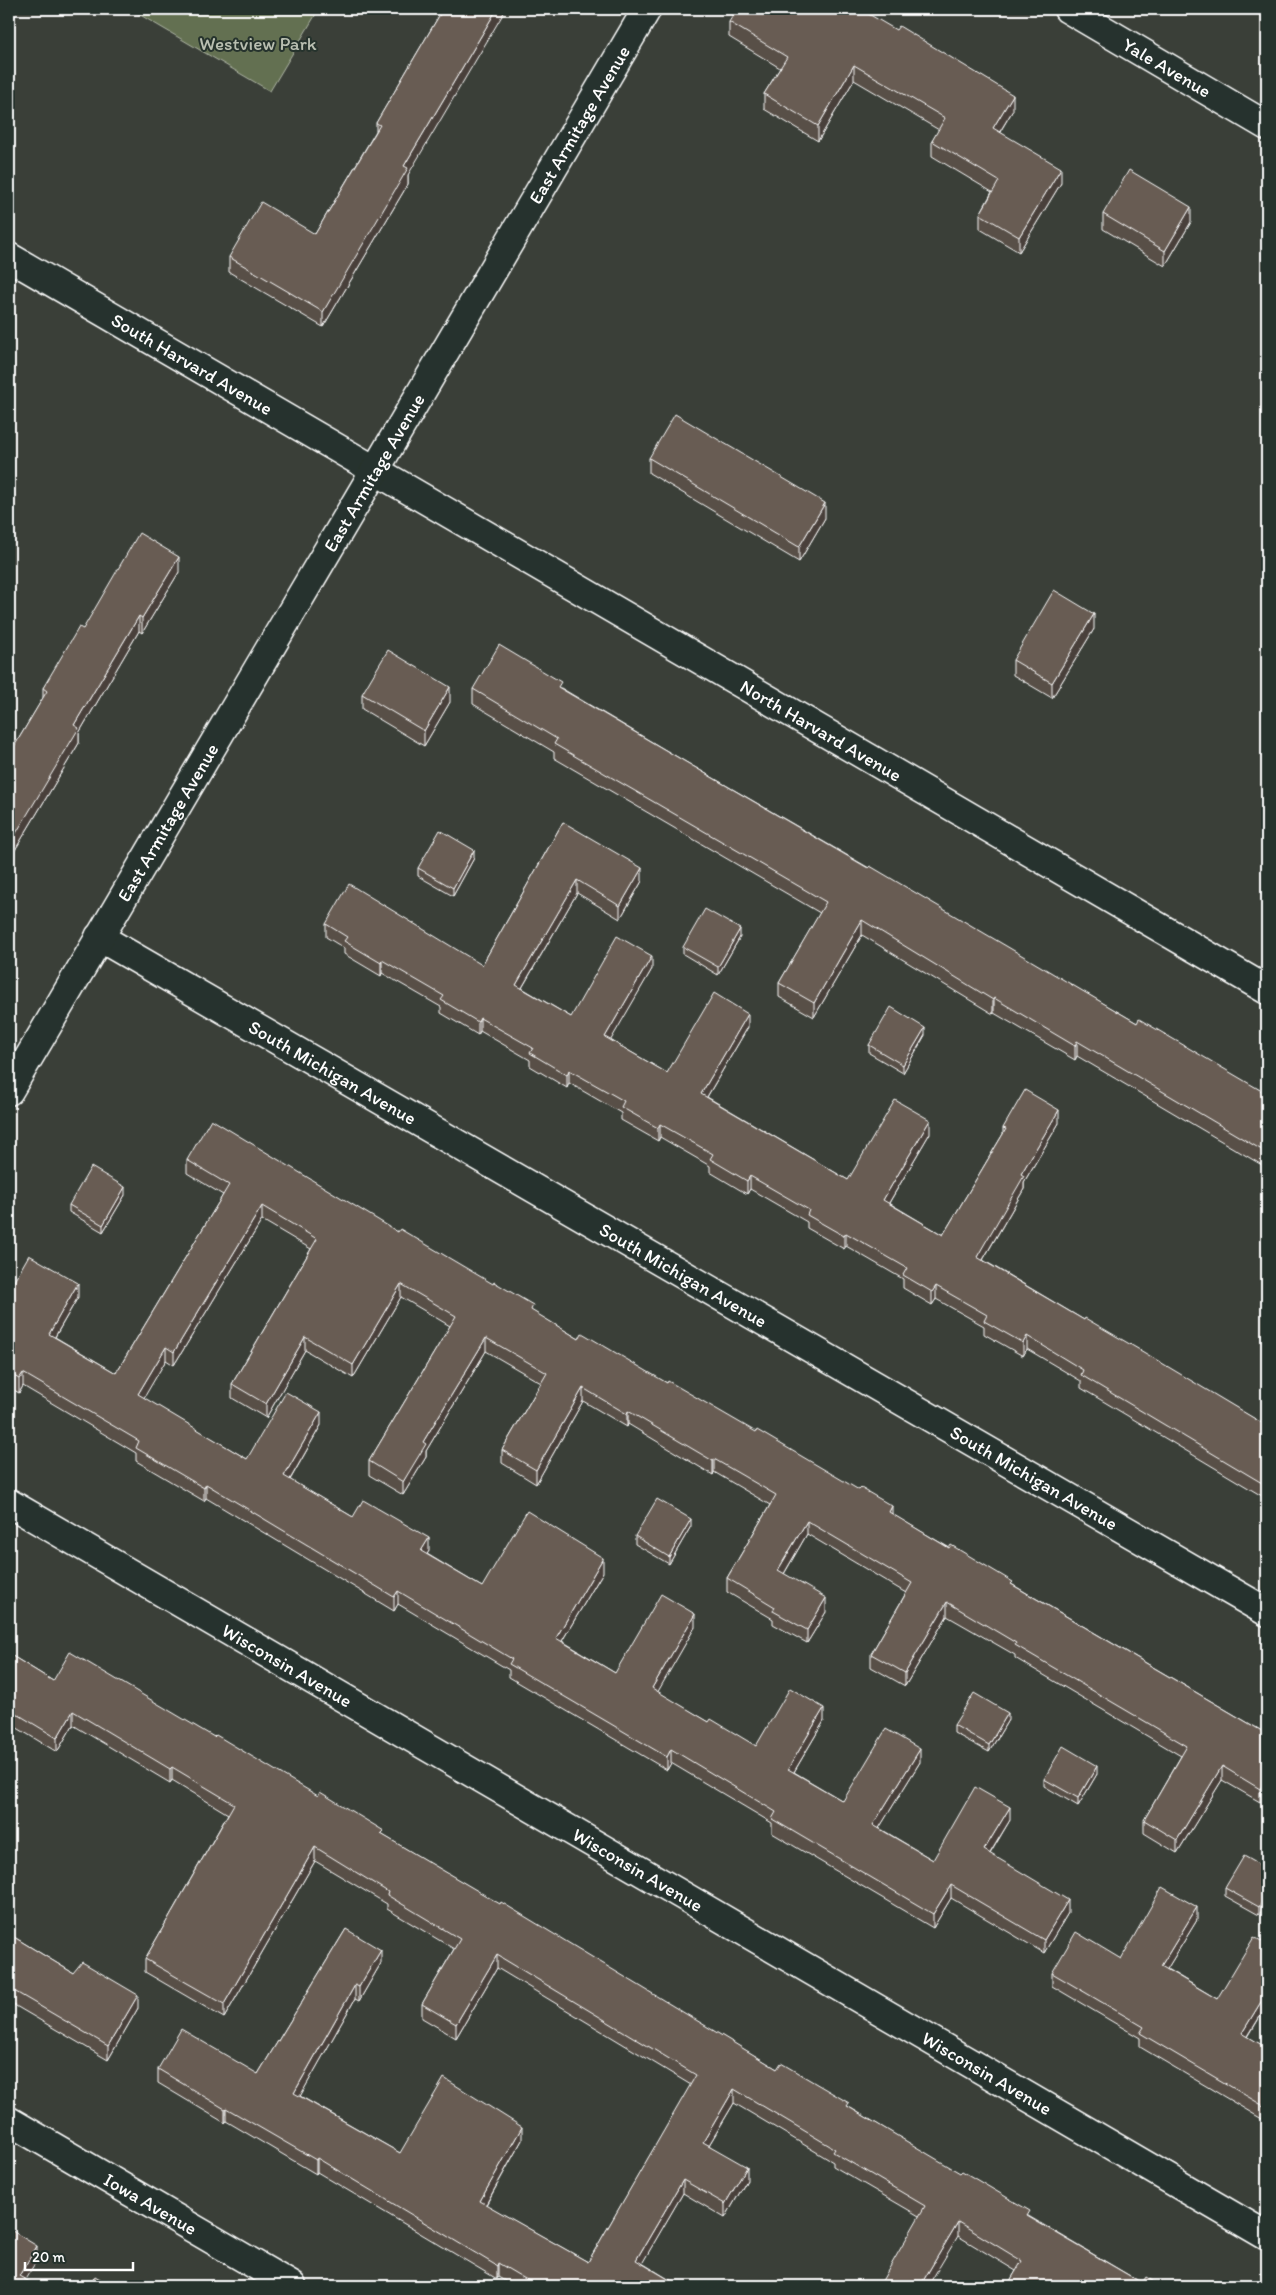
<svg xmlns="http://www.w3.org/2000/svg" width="1276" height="2295" viewBox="0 0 1276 2295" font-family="Itim,sans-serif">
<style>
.green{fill:#637051;stroke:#b1b8a8}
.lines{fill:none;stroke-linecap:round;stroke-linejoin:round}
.street-casing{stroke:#fff;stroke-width:31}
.street{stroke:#26332d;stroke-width:28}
.wall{fill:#594f47;stroke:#fff}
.shaded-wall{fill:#48403a;stroke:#fff}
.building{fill:#675c53;stroke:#fff}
.labels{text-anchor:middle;stroke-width:4;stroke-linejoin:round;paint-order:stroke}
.park-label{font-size:19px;fill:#b9bfb1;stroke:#26332d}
.street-label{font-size:19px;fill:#fff;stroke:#26332d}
</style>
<rect width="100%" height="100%" fill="#3a3f38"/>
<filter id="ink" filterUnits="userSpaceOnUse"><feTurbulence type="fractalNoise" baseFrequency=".02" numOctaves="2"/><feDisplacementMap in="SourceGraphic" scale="10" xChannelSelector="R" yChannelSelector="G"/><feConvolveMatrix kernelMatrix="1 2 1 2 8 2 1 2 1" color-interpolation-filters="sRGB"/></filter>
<g filter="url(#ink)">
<path class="green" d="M130,9h189l-49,82z"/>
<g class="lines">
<defs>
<g id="street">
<path id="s1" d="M1068,9l199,117"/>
<path id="s2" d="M9,257l1258,733"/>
<path id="s3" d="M99,937l1168,675"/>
<path id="s4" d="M9,1091l638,-1082"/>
<path id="s5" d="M9,1503l1258,733"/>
<path id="s6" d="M9,2121l283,165"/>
</g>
</defs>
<use href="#street" class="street-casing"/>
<use href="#street" class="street"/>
</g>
<g class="wall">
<path d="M443,9l-35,166v9l-85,143 -94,-55v-15l86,-23 61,-103v-8z"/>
<path d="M729,22l284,88 -13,22 61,51 -42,69 -39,-23v-15l12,-22 -60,-36v-15l7,-11 -85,-50 -36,61 -54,-32v-15l16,-26 -51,-31z"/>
<path d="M1103,214l88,8 -26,44 -62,-37z"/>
<path d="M649,458l176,60 -26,44 -150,-89z"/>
<path d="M179,572l-37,61 -3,-2 -60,102v10l-70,117v-105l34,-57v-10l40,-59z"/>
<path d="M1094,629l-42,69 -39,-23v-15z"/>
<path d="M561,688l123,73 453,262 130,71v74l-190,-112 -2,4 -81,-47 -1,1 -131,-79 -48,82 -35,-20v-14l41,-70 -266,-155v-6l-81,-48v-15z"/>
<path d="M362,694l88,8 -26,44 -62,-37z"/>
<path d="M563,822l79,59 -22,38 -43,-26 -55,95 49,29 81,-48 -42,71 57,33 81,-46 -41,70 141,83 82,-47 -41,70 54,32 60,-101v-6l56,-5 -35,59v7l-41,71 101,60 183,106v73l-186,-111v-7l-54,-32 -4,7 -39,-22v-8l-48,-27 -4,6 -29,-17v-9l-57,-33 -2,3 -37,-21v-6l-57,-33 -3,5 -37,-22v-6l-50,-29 -2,4 -37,-21v-7l-52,-30 -2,5 -37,-22v-6l-50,-29 -2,4 -37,-22v-6l-59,-34 -1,3 -37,-22v-6l-18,-11v-13l156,41z"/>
<path d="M474,858l-21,38 -35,-20v-8z"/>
<path d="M740,937l-22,38 -35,-21v-7z"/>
<path d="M925,1035l-22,38 -34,-20v-8z"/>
<path d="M187,1160l211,72 181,107 88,44 346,202 254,149v69l-5,-3 -2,2 -38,-22 -45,73 -33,-20v-13l37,-64 -166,-98v-3l-68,-39 -42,70 -34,-19v-13l35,-61 -99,-59 -23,40 42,38 -19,31 -34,-19v-5l-46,-27v-14l43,-73 -56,-33 -1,3 -85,-51 -1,3 -44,-26 -47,83 -34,-21v-13l39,-67 -55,-32 -60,100v6l-23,38 -34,-20v-14l81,-135 -49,-29 -48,81 -48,-28 -39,68 -34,-20v-14l79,-135 -49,-29 -88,145 -8,-5 -23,38 104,61 74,-34 -31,55 63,37 76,34 -2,3 55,33 121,-15 -41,69 53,32 80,-46 -38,65 52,30 47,24 68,-25 -30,51 49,29 77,-39 -41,66 54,32 77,-40 -20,34 78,59 -24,40 -93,-55 -18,30 -161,-95v-10l-101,-60 -4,7 -158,-93v-7l-111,-66 -4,7 -188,-113 -2,3 -68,-40v-8l-113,-67 -4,7 -10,-6v-97l69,7 -23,40 61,36 107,-178 -36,-22z"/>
<path d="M125,1195l-22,37 -34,-20v-7z"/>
<path d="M691,1526l-22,38 -34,-20v-8z"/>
<path d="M9,1654l44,27 161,56 170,99 393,233 72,38 181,110 112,66 19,3h-154l9,-15 -58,-35 -39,-20 -86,-50v-4l-99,-59 -25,42 38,35 -22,38 -42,-25 -41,70 38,23h-166l-16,-9 -1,2 -180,-107 -1,2 -90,-53 -1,2 -67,-40v-14l100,5 88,-145 35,34 -22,38 -4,-2 -55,97 100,57 122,-13 -36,65 102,57 103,-177 -194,-117 -41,70 -34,-20v-14l32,-55 -67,-40v-5l-72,-43 -91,157 -79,-46v-13l83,-145 -56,-34 -2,3 -97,-58 -16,27 -48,-29z"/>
<path d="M1008,1720l-19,32 -35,-19v-8z"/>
<path d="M1097,1774l-19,32 -34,-20v-7z"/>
<path d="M1267,1869v33l-8,13 -34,-19v-8z"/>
<path d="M1197,1920l-30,49 50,30 50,-55v61l-19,32 19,11v74l-127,-75v-9l-88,-52v-13l69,-14z"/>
<path d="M9,1934l64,39 65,35 -30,52 -99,-58z"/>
</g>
<g class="shaded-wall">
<path d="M497,9h9l-98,166v9l-85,143v-15l81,-146z"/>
<path d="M854,65v15l-36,61v-15z"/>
<path d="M1013,95v15l-20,33v-15z"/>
<path d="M1061,168v15l-42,69v-15z"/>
<path d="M1191,207v15l-26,44v-15z"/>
<path d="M825,503v15l-26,44v-15z"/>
<path d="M179,557v15l-37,61v-15z"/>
<path d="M1094,614v15l-42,69v-15z"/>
<path d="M139,616v15l-60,102v10l-70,117v-15l65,-120z"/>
<path d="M450,687v15l-26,44v-15z"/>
<path d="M474,850v8l-21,38v-8z"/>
<path d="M642,868v13l-22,38v-13z"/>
<path d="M577,880v13l-61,105v-13z"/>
<path d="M862,920v15l-48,82v-14z"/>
<path d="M740,929v8l-22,38v-8z"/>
<path d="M652,956v13l-47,81v-13z"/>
<path d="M382,960v13l-1,3v-13z"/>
<path d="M994,998v15l-1,1v-14z"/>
<path d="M748,1014v13l-47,80v-13z"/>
<path d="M480,1018v13l-2,4v-13z"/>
<path d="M925,1028v7l-22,38v-8z"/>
<path d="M1077,1041v15l-2,4v-14z"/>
<path d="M569,1070v13l-2,5v-13z"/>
<path d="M1059,1110v13l-35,59v7l-47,81v-13l44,-83z"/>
<path d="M930,1120v13l-47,80v-13z"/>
<path d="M660,1124v13l-2,4v-13z"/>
<path d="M750,1176v13l-3,5v-13z"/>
<path d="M125,1187v8l-22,37v-7z"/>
<path d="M262,1206v14l-88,145v-13z"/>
<path d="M846,1233v13l-2,3v-13z"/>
<path d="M78,1283v14l-29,50v-13z"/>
<path d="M401,1284v13l-48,81v-13z"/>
<path d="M936,1286v13l-4,6v-13z"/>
<path d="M1027,1336v13l-4,7v-13z"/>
<path d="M305,1337v13l-39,68v-14z"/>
<path d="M486,1338v13l-60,100v6l-23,38v-13l20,-40z"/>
<path d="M166,1347v13l-28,48v-14z"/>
<path d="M23,1373v13l-4,7v-14z"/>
<path d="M583,1388v13l-47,83v-14z"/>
<path d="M628,1411v13l-1,3v-13z"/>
<path d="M321,1412v13l-37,65v-14z"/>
<path d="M714,1459v13l-1,3v-14z"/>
<path d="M206,1484v14l-2,3v-13z"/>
<path d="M892,1506v14l-3,-8z"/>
<path d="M691,1519v7l-22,38v-7z"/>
<path d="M807,1521v13l-29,50v-14z"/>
<path d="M429,1538v13l-8,13v-13z"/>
<path d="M603,1558v14l-47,79v-13z"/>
<path d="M398,1591v13l-4,7v-14z"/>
<path d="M826,1598v14l-19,31v-13z"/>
<path d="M947,1602v14l-42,70v-13z"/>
<path d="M695,1614v13l-43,75v-14z"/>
<path d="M824,1708v13l-36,61v-13z"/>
<path d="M73,1711v14l-16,27v-14z"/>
<path d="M1008,1713v7l-19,32v-7z"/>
<path d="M671,1749v14l-4,7v-13z"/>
<path d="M920,1749v13l-47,76v-13z"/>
<path d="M1097,1766v8l-19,32v-8z"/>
<path d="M1222,1766v14l-45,73v-13z"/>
<path d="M172,1767v13l-2,3v-14z"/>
<path d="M1262,1786v14l-2,2v-13z"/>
<path d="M1010,1807v13l-26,43v-13z"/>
<path d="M315,1847v14l-91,157v-14z"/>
<path d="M951,1885v13l-18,30v-14z"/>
<path d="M1267,1894v8l-8,13v-8z"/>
<path d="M1068,1900v13l-24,40v-13z"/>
<path d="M1197,1907v13l-36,59v-13z"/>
<path d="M381,1950v13l-22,38v-14z"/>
<path d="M497,1955v13l-41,70v-14z"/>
<path d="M355,1985v14l-61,108v-14z"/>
<path d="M1267,1992v13l-25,41v-13z"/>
<path d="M138,1995v13l-30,52v-14z"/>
<path d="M734,2089v14l-31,52v-13z"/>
<path d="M226,2108v13l-1,2v-14z"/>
<path d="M522,2127v13l-42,75v-14z"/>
<path d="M317,2158v14l-1,2v-14z"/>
<path d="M747,2167v13l-22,38v-14z"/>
<path d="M683,2180v13l-47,81v-14z"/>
<path d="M958,2222v14l-30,50h-8z"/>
<path d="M37,2246v14l-16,26 -2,-10z"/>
<path d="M498,2263v14l-1,2v-13z"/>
</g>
<g class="building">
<path d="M443,9h54l-93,157 4,2 -85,144 -94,-55 32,-55 54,32 65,-109 -4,-2z"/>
<path d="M737,9h123l36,21 3,-4 114,69 -20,33 68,40 -42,69 -39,-23 19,-33 -67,-40 13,-23 -91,-53 -36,61 -54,-32 23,-37 -58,-35z"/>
<path d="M1129,170l62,37 -26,44 -62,-37z"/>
<path d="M675,414l150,89 -26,44 -150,-89z"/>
<path d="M139,533l40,24 -37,61 -3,-2 -65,109 5,3 -70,117v-90l38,-64 -4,-3 36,-61 4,2z"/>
<path d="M1054,590l40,24 -42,69 -39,-23z"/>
<path d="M499,645l62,37 -3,5 126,74 184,107 2,-2 267,157 2,-4 128,75v59l-190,-112 -2,5 -81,-48 -1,2 -131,-80 -48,83 -35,-20 47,-81 -272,-158 3,-5 -84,-50z"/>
<path d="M388,650l62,37 -26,44 -62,-37z"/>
<path d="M563,822l79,46 -22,38 -43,-26 -61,105 55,32 46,-81 35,20 -47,81 62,36 47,-80 34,21 -47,80 147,86 47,-80 35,20 -47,80 60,35 63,-106 -3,-1 22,-38 34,20 -38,64 3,2 -47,81 107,63 1,-2 60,35 122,73v60l-186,-111 2,-5 -56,-34 -4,7 -39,-22 3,-6 -51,-29 -4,6 -29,-17 4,-7 -61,-35 -2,3 -37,-21 2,-5 -59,-34 -3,5 -37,-22 3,-5 -53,-30 -2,4 -37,-21 3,-6 -55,-31 -2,5 -37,-22 3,-5 -53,-30 -2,4 -37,-22 3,-4 -62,-36 -1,3 -37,-22 3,-4 -21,-13 23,-40 133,81z"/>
<path d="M440,830l34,20 -21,38 -35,-20z"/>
<path d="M705,909l35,20 -22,38 -35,-20z"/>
<path d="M891,1007l34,21 -22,37 -34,-20z"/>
<path d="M211,1119l187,113 2,-3 93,55 1,-2 39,23 -2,5 48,29 3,-6 85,50 1,-2 88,51 1,-2 102,60 2,-2 31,18 -3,6 60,36 2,-3 62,37 -2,2 256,150v55l-5,-3 -2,3 -38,-23 -45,74 -33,-20 43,-74 -172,-101 1,-2 -69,-41 -42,71 -34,-19 41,-71 -105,-62 -29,49 48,28 -19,32 -34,-19 2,-4 -48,-29 49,-83 -62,-36 -1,2 -85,-50 -1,3 -44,-26 -47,82 -34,-20 45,-77 -61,-35 -63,104 3,2 -23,38 -34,-21 87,-145 -55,-32 -48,81 -48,-28 -39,67 -34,-20 85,-145 -55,-33 -88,146 -8,-5 -28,47 109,65 39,-67 35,20 -37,64 69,41 10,-17 66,38 -8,13 61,36 45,-76 76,47 -47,80 59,35 46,-79 34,20 -43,74 57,34 2,-3 45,27 34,-58 34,20 -36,61 55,32 43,-72 34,20 -47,76 60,35 42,-73 35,20 -26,43 84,50 -24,40 -93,-55 -18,29 -161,-95 4,-7 -105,-63 -4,8 -158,-93 3,-5 -114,-68 -4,6 -188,-113 -2,4 -68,-40 3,-7 -116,-68 -4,6 -10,-6v-83l20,-35 49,28 -29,51 67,39 113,-188 -42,-25z"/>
<path d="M91,1167l34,20 -22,38 -34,-20z"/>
<path d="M657,1499l34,20 -22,38 -34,-21z"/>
<path d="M70,1652l144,85 2,-2 102,61 2,-4 64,39 -3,3 119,70 1,-2 276,167 4,-6 68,40 -2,3 113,67 2,-2 68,40 -3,5 115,67 4,-6 15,9h-106l-3,-1v1h-45l15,-25 -64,-39 -38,64h-41l46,-80 -92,-54 2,-3 -101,-60 -31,53 44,25 -22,37 -42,-24 -47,80 44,26h-143l-39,-23 -1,3 -180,-108 -1,2 -90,-52 -1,1 -67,-40 23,-40 77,45 88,-145 35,21 -22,37 -4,-2 -61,108 106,60 44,-75 78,49 -42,74 108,61 108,-187 -199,-120 -41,69 -34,-20 38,-65 -73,-44 1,-3 -73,-45 -91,157 -79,-45 89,-155 -62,-37 -2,2 -97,-58 -16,27 -48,-29v-55l44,27z"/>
<path d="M974,1693l34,20 -19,32 -35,-20z"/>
<path d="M1063,1746l34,20 -19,32 -34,-19z"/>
<path d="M1244,1856l23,13v25l-8,13 -34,-19z"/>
<path d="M1162,1887l35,20 -36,59 56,33 37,-62 13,7v48l-25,41 25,15v60l-127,-75 4,-6 -92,-54 24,-41 45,27z"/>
<path d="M9,1934l64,39 9,-11 56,33 -30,51 -99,-58z"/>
<path d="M9,2229l28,17 -18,30 18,10h-28z"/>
<path d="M95,2276l17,10h-23z"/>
</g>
</g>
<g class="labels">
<g class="park-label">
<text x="258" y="50">Westview Park</text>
</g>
<g class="street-label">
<text dy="7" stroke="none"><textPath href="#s1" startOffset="115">Yale Avenue</textPath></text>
<text dy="7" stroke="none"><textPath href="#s4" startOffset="1122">East Armitage Avenue</textPath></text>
<text dy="7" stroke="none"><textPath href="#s2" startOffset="212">South Harvard Avenue</textPath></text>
<text dy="7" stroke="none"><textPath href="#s4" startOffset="718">East Armitage Avenue</textPath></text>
<text dy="7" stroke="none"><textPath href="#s2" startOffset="940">North Harvard Avenue</textPath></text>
<text dy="7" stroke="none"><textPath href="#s4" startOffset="312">East Armitage Avenue</textPath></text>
<text dy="7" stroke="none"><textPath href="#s3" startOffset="270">South Michigan Avenue</textPath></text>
<text dy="7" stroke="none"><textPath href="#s3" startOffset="675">South Michigan Avenue</textPath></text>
<text dy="7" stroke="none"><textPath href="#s3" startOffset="1080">South Michigan Avenue</textPath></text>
<text dy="7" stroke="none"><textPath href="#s5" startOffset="322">Wisconsin Avenue</textPath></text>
<text dy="7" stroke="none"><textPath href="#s5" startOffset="728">Wisconsin Avenue</textPath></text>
<text dy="7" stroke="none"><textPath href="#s5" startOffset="1132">Wisconsin Avenue</textPath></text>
<text dy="7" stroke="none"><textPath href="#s6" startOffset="164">Iowa Avenue</textPath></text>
</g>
</g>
<rect width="1276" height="2295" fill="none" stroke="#26332d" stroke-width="30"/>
<rect x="15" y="15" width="1246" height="2265" fill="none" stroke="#fff" stroke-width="2" filter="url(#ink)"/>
<path d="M25 2262v8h108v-8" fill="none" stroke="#ffffff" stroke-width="2.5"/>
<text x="32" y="2262" font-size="15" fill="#ffffff" stroke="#26332d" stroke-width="4" paint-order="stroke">20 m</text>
</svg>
